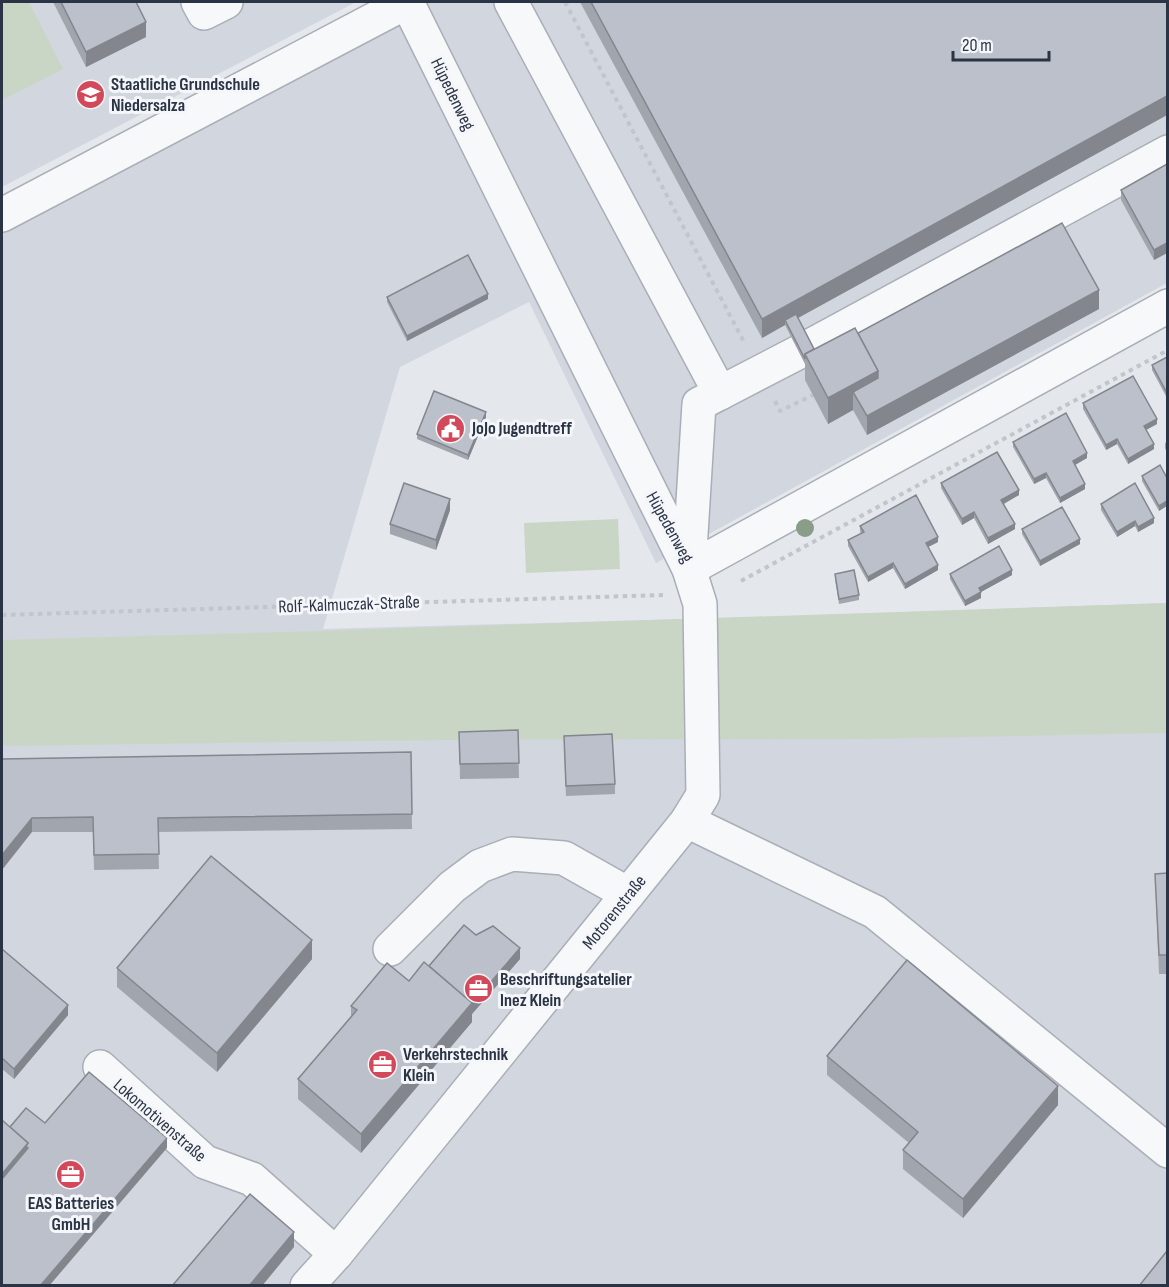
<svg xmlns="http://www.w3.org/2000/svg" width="1169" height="1287" viewBox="0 0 1169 1287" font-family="'Sofia Sans Condensed',sans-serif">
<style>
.built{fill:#d2d6de}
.green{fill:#c9d6c5}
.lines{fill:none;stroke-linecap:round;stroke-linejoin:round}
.minor-casing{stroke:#a9aeb7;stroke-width:36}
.path{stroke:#c2c5cb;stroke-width:4;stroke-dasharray:4.5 4.5;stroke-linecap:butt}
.minor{stroke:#f7f8fa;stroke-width:33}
.tree{fill:#899d89}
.wall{fill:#a1a5ae}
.shaded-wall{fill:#83868d}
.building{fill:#bbc0ca;stroke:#83868d;stroke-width:1.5}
.labels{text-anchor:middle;stroke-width:6;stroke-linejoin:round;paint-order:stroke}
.poi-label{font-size:18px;font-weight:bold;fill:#2b3445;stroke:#f4f6f9;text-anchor:start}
.street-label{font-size:18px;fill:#2b3445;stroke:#f4f6f9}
</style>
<rect width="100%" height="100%" fill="#e4e7ec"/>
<g class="built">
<path d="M2,2h354l-354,185z"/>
<path d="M372,2h795v281l-511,280 -127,-261 -129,65 -77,262 472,-13 372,-13v682l-1165,1v-1090z"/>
</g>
<g class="green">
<path d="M2,2h27l34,67 -61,31z"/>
<path d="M618,519l2,50 -94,4 -2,-50z"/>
<path d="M1167,603v130l-308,6 -415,1 -442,6v-106l320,-9z"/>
</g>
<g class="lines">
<defs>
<g id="minor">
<path d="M198,2l6,11 22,-11"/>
<path d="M511,2l209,391 79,-41"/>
<path d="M2,215l405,-213 282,567 11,35 3,191 -16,26 -59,73 -292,360 -29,32"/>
<path d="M810,346l358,-194"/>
<path d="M689,567l10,-163 21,-11"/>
<path d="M689,569l479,-263"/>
<path d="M687,821l188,91 293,239"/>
<path d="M390,949l62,-62 28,-21 32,-12 52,4 64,36"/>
<path d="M100,1067l105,95 47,17 84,75"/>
</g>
</defs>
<use href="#minor" class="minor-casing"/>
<g class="path">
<path d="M565,2l180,342"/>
<path d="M775,401l5,10 33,-16"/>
<path d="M741,581l427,-231"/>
<path d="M2,615l661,-20"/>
</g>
<use href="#minor" class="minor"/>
</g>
<circle class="tree" cx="805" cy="528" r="9"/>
<g class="wall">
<path d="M53,2h83l10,35 -60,30z"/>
<path d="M580,2h587v113l-369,203 16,31 44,-16 241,-24 -232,126 -14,-25 -25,14 -23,-44v-16l-20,-39 -23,13z"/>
<path d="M1167,164v89l-13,7 -33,-60v-10z"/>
<path d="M387,297l101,2 -81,42 -20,-39z"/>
<path d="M1167,357v41l-15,-28v-5z"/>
<path d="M1083,403l74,21 -11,6 8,19 -26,15 -11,-20 -11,6 -23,-41z"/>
<path d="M486,417l-18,43 -51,-21v-5z"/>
<path d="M1013,442l74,16 -12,7 10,24 -25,14 -14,-25 -12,6 -21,-37z"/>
<path d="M1167,442v11l-2,-5v-5z"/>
<path d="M1142,476l25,2 -8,33 -17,-30z"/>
<path d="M941,483l78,12 -15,9 11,25 -27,15 -14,-26 -12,7 -21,-37z"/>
<path d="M1101,504l53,19 -16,9 -3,-6 -18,11 -16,-27z"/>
<path d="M450,510l-14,40 -46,-16v-10z"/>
<path d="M860,526l78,16 -10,5 10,23 -33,19 -12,-21 -25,14 -20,-36v-6l13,-6 -1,-3z"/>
<path d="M1022,529l58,15 -40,22 -18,-32z"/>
<path d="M835,574l24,21v5l-20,4 -4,-25z"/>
<path d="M950,574l62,1 -31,17v6l-16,8 -15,-27z"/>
<path d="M518,730l1,48 -59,1 -1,-47z"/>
<path d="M564,747l51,37v10l-49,2z"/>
<path d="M411,752l1,77 -254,3 1,37 -65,1 -1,-38h-61l-30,-73z"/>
<path d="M1167,873v101h-8l-4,-100z"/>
<path d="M2,949l66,66 -54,64 -12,-10z"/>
<path d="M312,959l-95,113 -100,-85v-19z"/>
<path d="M520,959l-48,55v8l-111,131 -63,-54v-20l53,-63v-10l58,-25 20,-15z"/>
<path d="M827,1056l231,49 -95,113 -60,-49v-19l6,-7 -82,-68z"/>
</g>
<g class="shaded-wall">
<path d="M146,22v15l-60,30v-15z"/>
<path d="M1167,96v19l-380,209 -2,-4v5l-23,13v-19z"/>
<path d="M1167,243v10l-13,7v-10z"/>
<path d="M1099,290v19l-232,126v-19z"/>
<path d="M488,294v5l-81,42v-5z"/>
<path d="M878,371v26l-25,-5v18l-25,14v-26z"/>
<path d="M486,412v5l-18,43v-5z"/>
<path d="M1157,419v5l-13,7v-5z"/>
<path d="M1117,439v5l-11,6v-5z"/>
<path d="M1154,444v5l-26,15v-5z"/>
<path d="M1087,453v5l-14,8v-5z"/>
<path d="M1046,473v5l-12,6v-5z"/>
<path d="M1085,484v5l-25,14v-5z"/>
<path d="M1019,490v5l-18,10v-5z"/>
<path d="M450,499v11l-14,40v-10z"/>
<path d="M1167,501v5l-8,5v-5z"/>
<path d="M974,512v6l-12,7v-6z"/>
<path d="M1154,518v5l-16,9v-5z"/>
<path d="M1135,521v5l-18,11v-5z"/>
<path d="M1015,524v5l-27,15v-6z"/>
<path d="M938,537v5l-12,6v-5z"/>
<path d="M1080,539v5l-40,22v-5z"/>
<path d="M893,563v5l-25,14v-5z"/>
<path d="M938,565v5l-33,19v-5z"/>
<path d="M1012,570v5l-33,18v-5z"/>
<path d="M981,592v6l-16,8v-5z"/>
<path d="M32,818v14l-30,38v-15z"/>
<path d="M312,940v19l-95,113v-19z"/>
<path d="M520,948v11l-48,55v8l-111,131v-19l111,-131z"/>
<path d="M68,1005v10l-54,64v-10z"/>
<path d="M1058,1086v19l-95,113v-19z"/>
<path d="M167,1138v10l-118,138h-9z"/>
<path d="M28,1143v15l-26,31v-15z"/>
<path d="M294,1232v15l-32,39h-13z"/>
</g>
<g class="building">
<path d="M61,2h75l10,20 -60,30z"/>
<path d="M591,2h576v94l-405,223z"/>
<path d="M1167,164v79l-13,7 -33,-60z"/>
<path d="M1062,223l37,67 -232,126 -14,-24 25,-14v-7l-20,-38z"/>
<path d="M468,255l20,39 -81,42 -20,-39z"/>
<path d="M796,314l18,35 -9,5v5l-20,-39z"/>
<path d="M855,328l23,43 -50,27 -23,-44z"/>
<path d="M1167,357v36l-15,-28z"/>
<path d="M1133,376l24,43 -13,7 10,18 -26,15 -11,-20 -11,6 -23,-42z"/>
<path d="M434,391l52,21 -18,43 -51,-21z"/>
<path d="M1066,413l21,40 -14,8 12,23 -25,14 -14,-25 -12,6 -21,-37z"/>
<path d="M997,452l22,38 -18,10 14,24 -27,14 -14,-26 -12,7 -21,-36z"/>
<path d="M1160,465l7,13v23l-8,5 -17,-30z"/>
<path d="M404,483l46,16 -14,41 -46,-16z"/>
<path d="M1135,483l19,35 -16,9 -3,-6 -18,11 -16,-28z"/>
<path d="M916,495l22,42 -12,6 12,22 -33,19 -12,-21 -25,14 -20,-37 16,-8 -4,-6z"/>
<path d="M1062,507l18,32 -40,22 -18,-32z"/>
<path d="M999,546l13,24 -33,18 2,4 -16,9 -15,-27z"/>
<path d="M854,570l5,25 -20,4 -4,-25z"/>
<path d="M518,730l1,33 -59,1 -1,-32z"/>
<path d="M612,734l3,50 -49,2 -2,-50z"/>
<path d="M411,752l1,62 -254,4 1,36 -65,1 -1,-38 -61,1 -30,37v-96z"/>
<path d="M211,856l101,84 -95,113 -100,-85z"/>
<path d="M1167,873v82h-8l-4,-81z"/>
<path d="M464,925l12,10 17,-9 27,22 -48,56v-1l-43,-37z"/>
<path d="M2,949l66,56 -54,64 -12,-11z"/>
<path d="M907,960l151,126 -95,113 -60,-49 15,-18 -91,-76z"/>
<path d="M424,962l48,41 -111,131 -63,-55 59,-69 -6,-4 36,-43 22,18z"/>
<path d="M89,1072l78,66 -127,148h-38v-107l26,-31 -2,-2 2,-3 -18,-16 16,-19 19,15z"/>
<path d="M2,1120l26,23 -26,31z"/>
<path d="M250,1194l44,38 -45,54h-77z"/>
<path d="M1167,1251v35h-28z"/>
</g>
<defs>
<symbol id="school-disc" viewBox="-11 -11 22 22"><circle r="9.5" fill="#d1495b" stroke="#f4f6f9"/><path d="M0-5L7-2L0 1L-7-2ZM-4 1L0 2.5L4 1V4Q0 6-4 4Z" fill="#fff"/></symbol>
<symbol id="civic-disc" viewBox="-11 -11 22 22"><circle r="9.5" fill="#d1495b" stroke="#f4f6f9"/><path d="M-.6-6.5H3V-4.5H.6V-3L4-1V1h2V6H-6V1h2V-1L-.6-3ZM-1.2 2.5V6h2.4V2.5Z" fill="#fff"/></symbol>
<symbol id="office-disc" viewBox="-11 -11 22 22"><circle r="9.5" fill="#d1495b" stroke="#f4f6f9"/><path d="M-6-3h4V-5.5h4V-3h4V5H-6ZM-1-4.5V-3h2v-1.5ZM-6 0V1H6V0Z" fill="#fff"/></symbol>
</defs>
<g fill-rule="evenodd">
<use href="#school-disc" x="74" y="78" width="33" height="33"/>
<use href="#civic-disc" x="434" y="412" width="33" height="33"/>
<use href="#office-disc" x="462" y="972" width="33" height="33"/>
<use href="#office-disc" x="366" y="1048" width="33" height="33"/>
<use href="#office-disc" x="54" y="1158" width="33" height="33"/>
</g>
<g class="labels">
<g class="poi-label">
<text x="111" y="90">Staatliche Grundschule<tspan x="111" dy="21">Niedersalza</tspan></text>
<text x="472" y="434">JoJo Jugendtreff</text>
<text x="500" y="985">Beschriftungsatelier<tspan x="500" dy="21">Inez Klein</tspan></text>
<text x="403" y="1060">Verkehrstechnik<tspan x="403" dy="21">Klein</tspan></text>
<text x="71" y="1209" text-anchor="middle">EAS Batteries<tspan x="71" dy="21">GmbH</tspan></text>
</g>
<g class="street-label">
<text transform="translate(453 94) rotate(64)" y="6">Hüpedenweg</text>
<text transform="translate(670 527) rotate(61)" y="6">Hüpedenweg</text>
<text transform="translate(349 604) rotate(-2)" y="6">Rolf-Kalmuczak-Straße</text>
<text transform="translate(614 912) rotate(-51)" y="6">Motorenstraße</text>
<text transform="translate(160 1120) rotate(41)" y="6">Lokomotivenstraße</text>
</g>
</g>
<rect width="1169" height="1287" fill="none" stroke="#2b3445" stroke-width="6"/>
<path d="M953 51v9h96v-9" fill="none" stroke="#2b3445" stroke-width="3"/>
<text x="962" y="51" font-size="18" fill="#2b3445" stroke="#f4f6f9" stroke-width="4.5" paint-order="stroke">20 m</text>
</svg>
